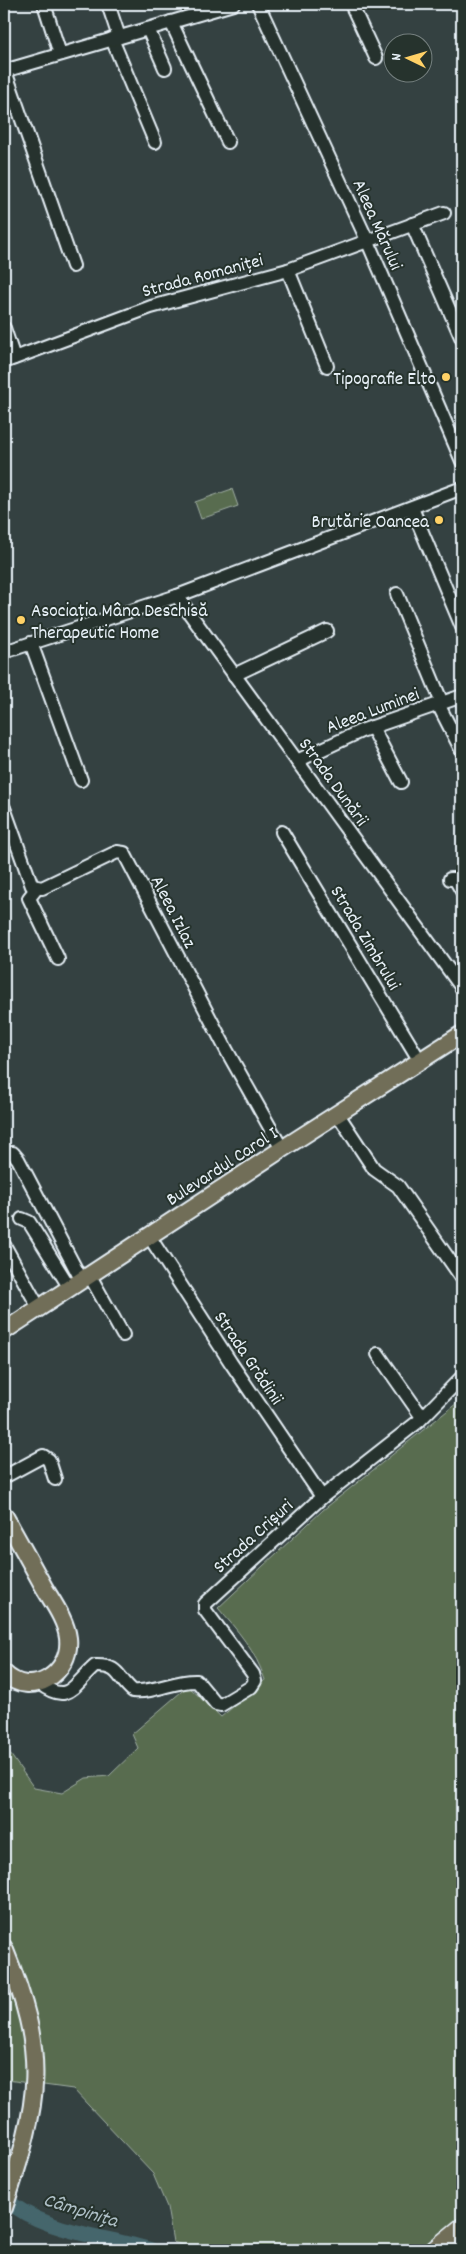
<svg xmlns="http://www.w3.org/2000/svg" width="466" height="2254" viewBox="0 0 466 2254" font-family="Dekko,sans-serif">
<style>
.green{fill:#586c4f;stroke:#a0aea4}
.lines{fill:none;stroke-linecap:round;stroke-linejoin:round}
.river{stroke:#45666c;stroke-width:15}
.minor-casing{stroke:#e8f1f8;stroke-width:16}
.major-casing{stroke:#e8f1f8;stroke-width:20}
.highway-casing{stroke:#e8f1f8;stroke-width:22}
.minor{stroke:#26332d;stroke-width:12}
.major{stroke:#716e59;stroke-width:16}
.highway{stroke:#716e59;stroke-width:19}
.poi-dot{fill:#ffd166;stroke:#26332d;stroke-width:2}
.labels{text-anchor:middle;stroke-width:4;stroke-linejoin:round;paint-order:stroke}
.street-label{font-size:19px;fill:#e8f1f8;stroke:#26332d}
.poi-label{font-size:19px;fill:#e8f1f8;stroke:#26332d;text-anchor:end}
.water-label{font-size:20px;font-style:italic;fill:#afc0c7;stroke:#26332d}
</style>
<rect width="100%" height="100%" fill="#344141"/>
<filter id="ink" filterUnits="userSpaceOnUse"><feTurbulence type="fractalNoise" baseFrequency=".02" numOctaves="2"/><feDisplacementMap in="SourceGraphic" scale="10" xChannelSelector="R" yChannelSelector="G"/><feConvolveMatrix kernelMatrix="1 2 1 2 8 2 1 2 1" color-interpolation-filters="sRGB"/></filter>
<g filter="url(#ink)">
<g class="green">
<path d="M232,489l6,17 -37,13 -6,-17z"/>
<path d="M462,1399v851h-265l-24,-8 -6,-35 -14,-33 -80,-85 -66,-9 -3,-7v-334l4,12 26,37 28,5 24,-15 23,-2 29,-28 -6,-14 56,-48 33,31 44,-37c-9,-29 -28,-50 -47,-72l105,-98z"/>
</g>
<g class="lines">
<path class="river" d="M4,2198c40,35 98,37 147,52"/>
<defs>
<g id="minor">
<path d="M44,4l16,50"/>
<path d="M108,4l11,33"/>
<path d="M258,4l109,236 95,221"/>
<path d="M351,4l25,54"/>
<path d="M171,22l57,120"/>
<path d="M148,29l17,39"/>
<path d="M112,39l43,103"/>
<path d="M4,71l229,-67"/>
<path d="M5,71l68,195"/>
<path d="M412,224l50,115"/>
<path d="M288,270l39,96"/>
<path d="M4,328l10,30"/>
<path d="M4,362l147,-55 137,-37 156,-57"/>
<path d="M412,508l50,119"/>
<path d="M397,594l45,109"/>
<path d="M177,596l285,392"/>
<path d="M31,643l50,137"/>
<path d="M4,652l173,-56 285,-108"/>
<path d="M234,675l93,-44"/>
<path d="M438,704l24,47"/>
<path d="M372,727l29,55"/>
<path d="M297,761l64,-30 101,-35"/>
<path d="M4,808l28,78 10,2 75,-36 7,1 103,198 55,98"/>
<path d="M282,832l138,229"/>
<path d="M450,879h5l7,12"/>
<path d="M37,888l-8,10 29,61"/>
<path d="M337,1113l37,56 24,17 64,92"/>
<path d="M5,1154l8,-1 5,6 64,122"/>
<path d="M22,1219l7,3 41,66"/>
<path d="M149,1236l82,127 91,134"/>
<path d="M4,1245l35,63"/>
<path d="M90,1276l33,59"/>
<path d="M378,1354l44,63"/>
<path d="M4,1477l39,-21 6,4 6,19"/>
<path d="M39,1683c30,23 34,2 56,-17 25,-1 22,12 38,25 22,2 42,-11 64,-10l19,23 5,1 30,-18 4,-6 -2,-7 -48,-64v-6l117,-107 97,-76 43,-44"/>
</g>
<g id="major">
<path d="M4,1331l278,-182 180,-115"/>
<path d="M4,1515c14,25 28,50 41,74 9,15 21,32 23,49 4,35 -37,62 -64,35"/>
<path d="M4,1948c45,109 36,152 0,260"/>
</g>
<path id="highway" d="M435,2250l27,-22"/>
</defs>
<use href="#minor" class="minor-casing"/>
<use href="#major" class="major-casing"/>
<use href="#highway" class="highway-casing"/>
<use href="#minor" class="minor"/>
<use href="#major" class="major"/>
<use href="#highway" class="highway"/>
</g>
</g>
<g class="poi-dot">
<circle cx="446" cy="377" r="5"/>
<circle cx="439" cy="520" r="5"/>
<circle cx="21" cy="620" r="5"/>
</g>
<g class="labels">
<g class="street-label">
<text transform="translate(379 224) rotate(66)" y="7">Aleea Mărului</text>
<text transform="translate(202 274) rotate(-15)" y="7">Strada Romaniței</text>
<text transform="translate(372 709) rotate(-21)" y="7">Aleea Luminei</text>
<text transform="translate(335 781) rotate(54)" y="7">Strada Dunării</text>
<text transform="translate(175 911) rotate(63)" y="7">Aleea Izlaz</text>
<text transform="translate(367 937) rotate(59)" y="7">Strada Zimbrului</text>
<text transform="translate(221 1165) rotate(-33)" y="7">Bulevardul Carol I</text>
<text transform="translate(250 1357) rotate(56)" y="7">Strada Grădinii</text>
<text transform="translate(252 1535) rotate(-42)" y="7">Strada Crișuri</text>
</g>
<g class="poi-label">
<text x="436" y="384">Tipografie Elto</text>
<text x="429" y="527">Brutărie Oancea</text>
<text x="31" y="616" text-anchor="start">Asociația Mâna Deschisă<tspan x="31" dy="22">Therapeutic Home</tspan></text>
</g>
<g class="water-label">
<text transform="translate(81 2209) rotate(17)" y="7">Câmpinița</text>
</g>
</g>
<rect width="466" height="2254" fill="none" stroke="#26332d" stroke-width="20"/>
<rect x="10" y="10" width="446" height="2234" fill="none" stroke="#e8f1f8" stroke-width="2" filter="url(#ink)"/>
<g transform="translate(408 58) rotate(275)"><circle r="24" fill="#26332d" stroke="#747f7e"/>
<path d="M0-4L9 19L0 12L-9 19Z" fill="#ffd166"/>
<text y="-8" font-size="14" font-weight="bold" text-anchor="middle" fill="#e8f1f8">N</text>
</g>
</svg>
